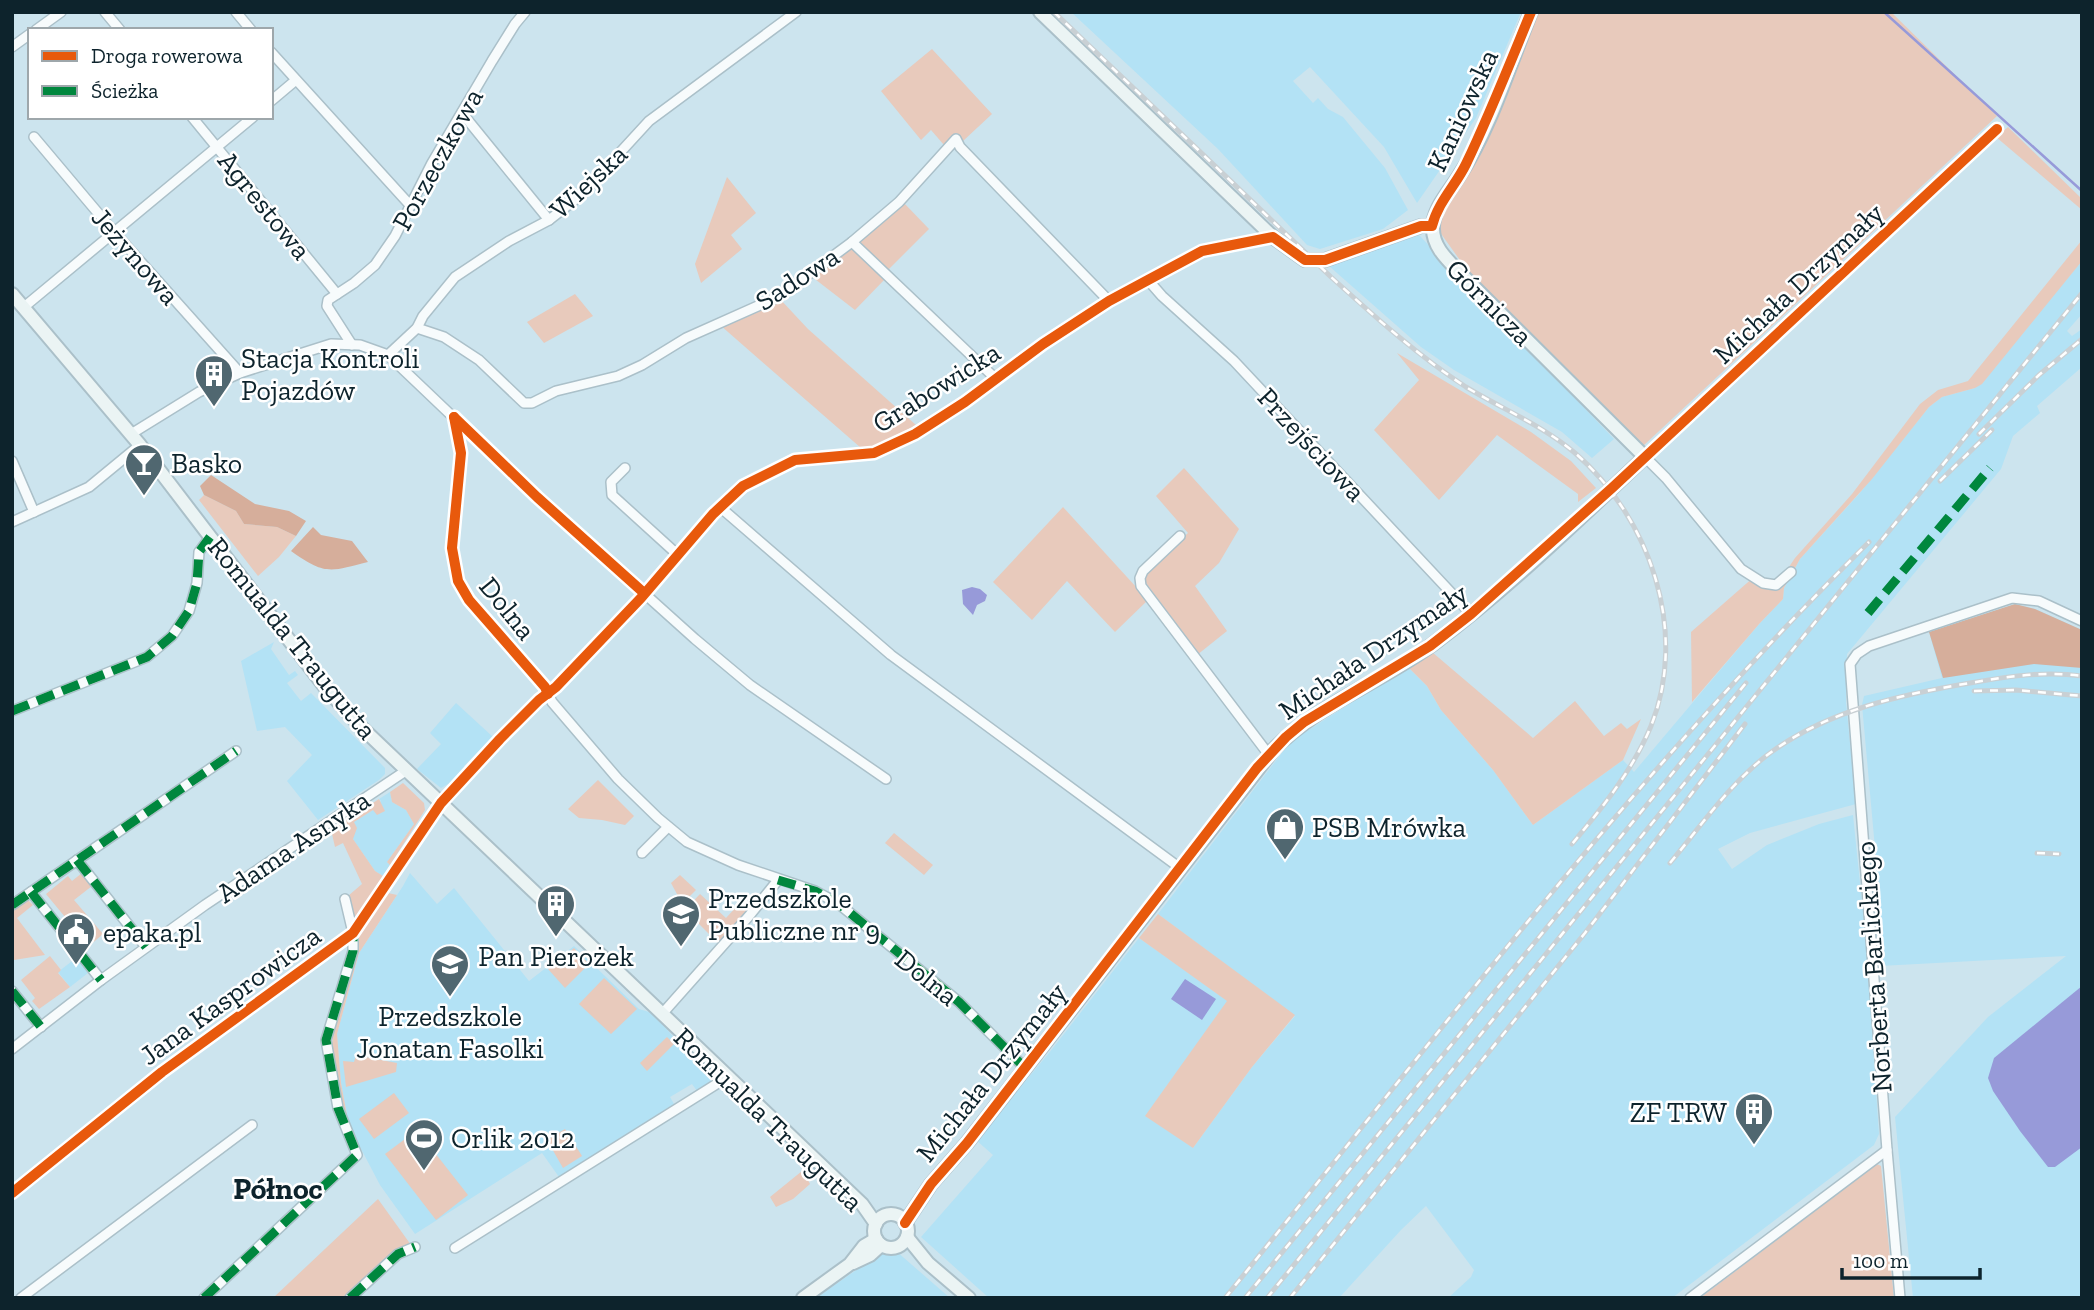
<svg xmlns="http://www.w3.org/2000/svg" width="2094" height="1310" viewBox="0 0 2094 1310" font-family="'Zilla Slab',serif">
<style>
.built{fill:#b3e2f5}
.green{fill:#e8cabc}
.forest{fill:#d6ae9b}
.water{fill:#979ad9}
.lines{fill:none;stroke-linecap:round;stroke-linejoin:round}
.stream{stroke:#979ad9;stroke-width:2.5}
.street-casing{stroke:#abc0c9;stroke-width:12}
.secondary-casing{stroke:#abc0c9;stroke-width:16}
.street{stroke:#f7fbfc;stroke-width:9}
.secondary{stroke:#ebf4f4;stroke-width:12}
.rail-casing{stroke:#c9d0d4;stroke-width:5}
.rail{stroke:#fff;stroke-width:2.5;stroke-dasharray:8;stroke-linecap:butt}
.quiet{stroke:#00873e;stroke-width:9;stroke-dasharray:18 9;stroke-linecap:butt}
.cycleway-casing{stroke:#fff;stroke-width:15}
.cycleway{stroke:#e8590c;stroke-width:10}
.labels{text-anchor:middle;stroke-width:5;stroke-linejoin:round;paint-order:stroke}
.street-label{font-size:28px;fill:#0d232c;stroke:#fff}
.poi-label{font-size:28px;fill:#0d232c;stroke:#fff;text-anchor:start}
.neighbourhood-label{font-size:30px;font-weight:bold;fill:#0d232c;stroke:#fff}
</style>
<rect width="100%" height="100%" fill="#cce4ee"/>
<g class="built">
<path d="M1071,12h450l-45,106 -59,85 -33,-56 -74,-80 -17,14 20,22 5,-5 10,11 15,8 42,51 23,42 -25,19 -63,20 -13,-4 -89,-96z"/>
<path d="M1419,235l195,204 -22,19 -30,-26 -108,-62 -33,-23 -92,-81z"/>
<path d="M2082,261v53l-15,17 5,5 10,-7v38l-45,39 3,7 -27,23 -12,33 -154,185 -1,48 10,102 -106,29 -32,16 14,20 35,-24 52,-21 34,-9 12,116 14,203 -5,11 -202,153h-224l23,-21 3,-7 -48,-64 -25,24 -62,68h-350l-68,-61 72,-82 -17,-15 73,-87 90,-115 89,63 -71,99 36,48 59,-81 43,-51 -137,-102 133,-173 117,-74 19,19 14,24 52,60 40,55 90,-65 11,12 126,-149 23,-24 1,-11 16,-29 59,-65 70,-87 13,-10 33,-9z"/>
<path d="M2015,604l20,5 47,21v668h-169l-18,-181 93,-100 78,-61 -186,10 -1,-74 -17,-187 2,-9 78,-18 -13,-46z"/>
<path d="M274,642l-3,7 18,26 6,-4 3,4 -11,8 14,18 10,-8 74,75v6l-6,6 -61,40 -31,-39 25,-26 -27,-28 -28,4 -16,-70z"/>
<path d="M456,703l37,34 -29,29 3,3 -17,17 -2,-2 -7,4 -24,-19 24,-25 -11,-11z"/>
<path d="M390,792l2,10 14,8 8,14 -27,38 3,3 -7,11 -8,-5 -22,-32v-17l20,-12 8,-9 -2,-2z"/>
<path d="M410,873l27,31 17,-16 75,93 45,-35 65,63 10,3 12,11 52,57 -16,11 -5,-7 -22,13 4,7 -115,73 -17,-24 -127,81 -35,-49 -31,-59 -8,-43 -4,-49 22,-81 44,-67z"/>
<path d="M76,958l12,15 -18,14 -12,-15z"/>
<path d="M896,1251l54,47h-134l66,-46z"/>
</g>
<g class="green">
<path d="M1538,12h353l106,104 -354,330 -176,-176 -33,-46 38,-56z"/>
<path d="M932,49l60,65 -29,27 -7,-8 -12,12 -13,-15 -10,10 -40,-49z"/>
<path d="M2008,127l74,72v11l-86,-73z"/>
<path d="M727,177l29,36 -25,22 11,14 -41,34 -6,-19z"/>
<path d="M903,202l26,27 -42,42 -29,-27 2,-5z"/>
<path d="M2082,240v21l-100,123 -7,4 -33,9 -13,10 -57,72 -72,80 -16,29 -1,11 -23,24 -68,79 -1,-70 64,-56 21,5 11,-11 8,-12 57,-64 68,-90 18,-14 30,-9z"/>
<path d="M853,248l32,31 -30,31 -44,-34 36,-27z"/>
<path d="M575,294l18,22 -49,27 -17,-21z"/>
<path d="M780,299l28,30 108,96 -37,20 -18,3 -141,-123z"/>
<path d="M1397,353l134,79 40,29 25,27 -18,14v-8l-81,-59 -58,65 -65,-70 45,-50z"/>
<path d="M1184,468l55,61 -20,34 -24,23 32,45 -30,24 -53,-75 2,-8 42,-39 -32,-37z"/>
<path d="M204,495l32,16 8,13 33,3 19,9 -17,21 -21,19 -59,-76z"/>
<path d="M1063,507l85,93 -33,32 -48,-51 -35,39 -39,-38z"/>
<path d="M1432,652l101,86 42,-37 29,35 17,-13 6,6 14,-10 -18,41 -90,65 -40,-55 -52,-60 -14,-24 -19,-19z"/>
<path d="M598,780l36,36 -9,9 -23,-5 -23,-2 -11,-9z"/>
<path d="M403,783l21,20 1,7 -35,55 -3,-3 27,-38 -8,-14 -14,-8 -2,-10z"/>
<path d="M379,799l6,12 -8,4 -4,-5 -19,12 3,6 -4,11 22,32 8,5 1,5 -25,40 -6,-4 -5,-21 14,-12 -19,-41 -8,4 -3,-13 2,-6z"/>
<path d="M894,833l39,32 -9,10 -39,-32z"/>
<path d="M82,873l10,13 -18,14 29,34 -14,12 -43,-52 22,-18 4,5z"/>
<path d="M680,875l16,15 -9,9 -9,-3 -7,-13z"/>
<path d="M388,893l9,2 -38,58 -22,81 4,49 8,43 -9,-30 -9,-46 5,-32 20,-80z"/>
<path d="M700,894l26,24 13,-14 9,7 -30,32 -33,-33z"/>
<path d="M28,900l5,5 -16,13 28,37 -31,5 -2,-2 1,-49 10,-8z"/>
<path d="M1158,914l137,101 -43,52 -59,81 -48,-32 82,-115 -88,-63z"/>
<path d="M574,948l15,16 -24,24 -17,-19z"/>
<path d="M50,956l11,14 -3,3 12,14 -31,22 -7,-8 3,-3 -14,-18z"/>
<path d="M604,978l33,31 -26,25 -32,-30z"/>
<path d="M667,1037l7,7 -27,27 -7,-8z"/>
<path d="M356,1055l41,8 -1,9 -50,15 -3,-26 11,1z"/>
<path d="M394,1093l15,20 -35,26 -15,-20z"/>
<path d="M565,1129l17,27 -19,12 -16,-28z"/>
<path d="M417,1130l51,65 -32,25 -51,-66z"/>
<path d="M1877,1164l4,2 13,132h-194z"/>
<path d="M807,1167l5,6 -5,5 3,6 -17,15 -17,8 -6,-10z"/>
<path d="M378,1199l33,46 -15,5 -52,48h-71z"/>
</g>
<g class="forest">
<path d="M211,475l44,29 34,7 17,10 -10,15 -19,-9 -33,-3 -8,-13 -32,-16 -4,-9z"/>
<path d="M313,527l8,8 31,6 16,21c-39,10 -43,13 -77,-11z"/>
<path d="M2015,604l20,5 47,21v38l-48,-4 -91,14 -14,-46z"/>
</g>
<g class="water">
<path d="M972,587l8,2 7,6 -2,6 -8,4 -4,10 -10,-11 -1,-14z"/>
<path d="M1185,979l31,20 -14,21 -31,-21z"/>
<path d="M2082,986v161l-27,20h-7l-28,-36 -27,-40 -5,-13 6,-20z"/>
</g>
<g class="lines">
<path class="stream" d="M1884,12l198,179"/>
<defs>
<g id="street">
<path d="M105,12l15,18"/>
<path d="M236,12l15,18"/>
<path d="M36,30l25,-18"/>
<path d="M12,47l18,-13"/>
<path d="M271,52l138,152"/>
<path d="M271,101l25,-21"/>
<path d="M462,113l87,107"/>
<path d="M192,117l145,177"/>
<path d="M34,137l80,95 126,141"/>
<path d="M852,242l144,137"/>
<path d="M1148,280l14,16 72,65 237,253"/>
<path d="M24,307l229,-190"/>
<path d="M417,328l27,9 35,23 45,43h8l24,-12 62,-15 24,-11 44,-27 92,-41 74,-55 47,-40 57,-63 4,8 149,154"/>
<path d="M352,345l-25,-39 1,-6 26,-17 21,-18 20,-29 37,-73 60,-102 23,-37 10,-12"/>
<path d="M388,355l29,-27 6,-12 32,-39 54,-36 40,-21 32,-25 68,-74 147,-109"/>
<path d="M454,419l7,34 -9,95 6,33 11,19 76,87 7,15 66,77 40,39 29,24 51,23 77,26 24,13 120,98 66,66"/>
<path d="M131,434l68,-42 41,-19 91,-29 29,1 28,10 149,142 158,142 55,46 136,94"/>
<path d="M12,461l22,51"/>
<path d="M625,468l-14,14 1,13 66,60"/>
<path d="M720,507l171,148 289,213"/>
<path d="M12,522l77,-35 51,-42"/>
<path d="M1180,536l-37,35 -3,7 1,8 128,169"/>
<path d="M1791,572l-15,13 -13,-2 -22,-14 -75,-91 -21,-21 352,-328"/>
<path d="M12,711l135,-54 25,-21 17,-25 8,-28 2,-31 11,-15"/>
<path d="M642,853l26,-26"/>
<path d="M77,860l69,87"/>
<path d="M31,892l70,88"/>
<path d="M12,905l224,-154"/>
<path d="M12,991l29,36"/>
<path d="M662,1014l87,-98 29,-36"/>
<path d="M12,1049l89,-69 104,-75 202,-135"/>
<path d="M12,1193l150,-121 191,-139 88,-130 59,-64 39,-39 17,-13 85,-89 72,-84 30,-28 52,-26 79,-7 41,-19 50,-32 78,-58 66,-43 39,-21 54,-29 71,-14"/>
<path d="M455,1248l260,-163 11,-10"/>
<path d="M21,1298l231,-173"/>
<path d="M204,1298l153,-143 -19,-47 -12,-68 27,-89v-18l-8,-34"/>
<path d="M350,1298l48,-44 17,-7"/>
<path d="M1690,1298l197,-148"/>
<path d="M1900,1298l-13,-148 -37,-486 7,-10 12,-8 143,-48 27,3 43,20"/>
</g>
<g id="secondary">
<path d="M1040,12l233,225 32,23h20l96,-34h11"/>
<path d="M12,294l128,151 185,242 34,38 503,479 14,20"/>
<circle cx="891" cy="1231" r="17"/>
<path d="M905,1223l26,-39 36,-41 306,-393c45,-46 108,-68 160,-106 75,-56 143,-122 212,-187l-184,-183c-12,-13 -28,-26 -28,-45 -1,-19 16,-37 26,-53 32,-49 50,-110 72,-164"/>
<path d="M907,1237l21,26 41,35"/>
<path d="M853,1263l17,-8 11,-10"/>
<path d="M803,1298l47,-34 14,-18 12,-7"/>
</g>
</defs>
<use href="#street" class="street-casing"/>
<use href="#secondary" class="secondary-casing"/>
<use href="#street" class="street"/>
<use href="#secondary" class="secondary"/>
<defs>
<g id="rail">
<path d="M1054,12l277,265c43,39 86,78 135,110 36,22 76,38 109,66 75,65 114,178 76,273 -18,44 -49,82 -79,118"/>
<path d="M1979,434l60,-59 43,-36"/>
<path d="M1940,481l52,-51"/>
<path d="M1974,691l42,-1 66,6"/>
<path d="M2037,853l22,1"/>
<path d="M1670,863c31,-37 58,-77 96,-107 60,-46 137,-62 210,-74 35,-6 70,-11 106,-6"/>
<path d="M1225,1298c208,-257 408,-523 644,-756"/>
<path d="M1245,1298l501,-615"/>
<path d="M1267,1298l815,-1005"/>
<path d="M1290,1298l295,-365 160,-209"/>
</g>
</defs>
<use href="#rail" class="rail-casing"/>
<use href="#rail" class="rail"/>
<g class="quiet">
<path d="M1868,613l122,-145"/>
<path d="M12,711l135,-54 25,-21 17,-25 8,-28 2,-31 11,-15"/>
<path d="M77,860l69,87"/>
<path d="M778,880l37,11 24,13 120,98 66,66"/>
<path d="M31,892l70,88"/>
<path d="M12,905l224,-154"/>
<path d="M12,991l29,36"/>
<path d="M204,1298l153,-143 -19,-47 -12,-68 27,-89v-18"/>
<path d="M350,1298l48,-44 17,-7"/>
</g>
<defs>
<g id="cycleway">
<path d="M454,417l7,36 -9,95 6,33 11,19 76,87 3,7"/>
<path d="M454,417l83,80 107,96"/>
<path d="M12,1193l150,-121 191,-139 88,-130 59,-64 39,-39 17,-13 85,-89 72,-84 30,-28 52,-26 79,-7 41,-19 50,-32 78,-58 66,-43 39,-21 54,-29 71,-14 32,23h20l96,-34h11c6,-24 24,-41 34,-62 24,-50 44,-101 65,-152"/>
<path d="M905,1223l26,-39 36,-41 290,-375 29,-31 18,-15 126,-76 41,-32 141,-126 385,-359"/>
</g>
</defs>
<use href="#cycleway" class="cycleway-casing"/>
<use href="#cycleway" class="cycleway"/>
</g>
<defs>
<symbol id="building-pin" viewBox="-11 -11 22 30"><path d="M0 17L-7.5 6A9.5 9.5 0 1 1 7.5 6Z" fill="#506770" stroke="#fff"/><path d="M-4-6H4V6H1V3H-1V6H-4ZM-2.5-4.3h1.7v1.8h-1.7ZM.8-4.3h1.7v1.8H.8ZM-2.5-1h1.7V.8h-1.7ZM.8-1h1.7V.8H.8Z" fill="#fff"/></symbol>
<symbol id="bar-pin" viewBox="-11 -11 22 30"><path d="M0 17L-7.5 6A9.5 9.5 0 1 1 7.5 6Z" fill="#506770" stroke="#fff"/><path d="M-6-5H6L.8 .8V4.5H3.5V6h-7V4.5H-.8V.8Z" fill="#fff"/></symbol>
<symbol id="shop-pin" viewBox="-11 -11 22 30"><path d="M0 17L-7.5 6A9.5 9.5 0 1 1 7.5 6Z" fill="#506770" stroke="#fff"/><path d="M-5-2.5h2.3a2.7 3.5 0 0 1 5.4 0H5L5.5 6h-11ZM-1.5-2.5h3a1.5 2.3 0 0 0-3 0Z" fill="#fff"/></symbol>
<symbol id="school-pin" viewBox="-11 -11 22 30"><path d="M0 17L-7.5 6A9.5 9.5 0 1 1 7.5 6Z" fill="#506770" stroke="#fff"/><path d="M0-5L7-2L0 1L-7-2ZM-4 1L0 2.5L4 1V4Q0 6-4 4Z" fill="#fff"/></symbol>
<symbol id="civic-pin" viewBox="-11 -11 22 30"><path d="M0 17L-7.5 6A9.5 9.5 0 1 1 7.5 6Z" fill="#506770" stroke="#fff"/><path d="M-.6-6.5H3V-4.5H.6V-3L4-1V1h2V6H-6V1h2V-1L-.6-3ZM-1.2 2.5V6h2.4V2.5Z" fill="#fff"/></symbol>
<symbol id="stadium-pin" viewBox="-11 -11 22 30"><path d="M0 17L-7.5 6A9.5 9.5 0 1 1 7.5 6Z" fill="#506770" stroke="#fff"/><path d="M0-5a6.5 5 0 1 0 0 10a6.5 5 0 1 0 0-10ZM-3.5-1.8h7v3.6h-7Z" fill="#fff"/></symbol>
</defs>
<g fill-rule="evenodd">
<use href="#building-pin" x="192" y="352" width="44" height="60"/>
<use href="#bar-pin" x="122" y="441" width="44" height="60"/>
<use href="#shop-pin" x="1263" y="805" width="44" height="60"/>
<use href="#building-pin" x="534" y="882" width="44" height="60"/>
<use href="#school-pin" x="659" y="892" width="44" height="60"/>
<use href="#civic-pin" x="54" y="910" width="44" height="60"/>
<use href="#school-pin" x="428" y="942" width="44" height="60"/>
<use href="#building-pin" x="1732" y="1090" width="44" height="60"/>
<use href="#stadium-pin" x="402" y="1116" width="44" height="60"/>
</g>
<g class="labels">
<g class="street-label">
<text transform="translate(1462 110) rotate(-65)" y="10">Kaniowska</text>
<text transform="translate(437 159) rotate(-61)" y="10">Porzeczkowa</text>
<text transform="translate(588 181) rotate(-43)" y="10">Wiejska</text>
<text transform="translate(265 205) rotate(51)" y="10">Agrestowa</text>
<text transform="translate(136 256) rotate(49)" y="10">Jeżynowa</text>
<text transform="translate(797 278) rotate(-33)" y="10">Sadowa</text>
<text transform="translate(1798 283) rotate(-43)" y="10">Michała Drzymały</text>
<text transform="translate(1490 302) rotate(45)" y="10">Górnicza</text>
<text transform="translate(936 387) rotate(-32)" y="10">Grabowicka</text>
<text transform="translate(1312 444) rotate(47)" y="10">Przejściowa</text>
<text transform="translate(508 608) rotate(51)" y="10">Dolna</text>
<text transform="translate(293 638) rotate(51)" y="10">Romualda Traugutta</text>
<text transform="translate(1373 651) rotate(-34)" y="10">Michała Drzymały</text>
<text transform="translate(293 846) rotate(-34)" y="10">Adama Asnyka</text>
<text transform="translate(1873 967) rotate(-94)" y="10">Norberta Barlickiego</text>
<text transform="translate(927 977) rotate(39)" y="10">Dolna</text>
<text transform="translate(230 995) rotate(-36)" y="10">Jana Kasprowicza</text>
<text transform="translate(991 1072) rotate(-51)" y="10">Michała Drzymały</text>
<text transform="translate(769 1119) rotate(44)" y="10">Romualda Traugutta</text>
</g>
<g class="poi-label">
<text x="241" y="368">Stacja Kontroli<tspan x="241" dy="32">Pojazdów</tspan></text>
<text x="171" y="473">Basko</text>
<text x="1312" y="837">PSB Mrówka</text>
<text x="708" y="908">Przedszkole<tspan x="708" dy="32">Publiczne nr 9</tspan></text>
<text x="103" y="942">epaka.pl</text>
<text x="556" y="966" text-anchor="middle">Pan Pierożek</text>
<text x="450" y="1026" text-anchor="middle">Przedszkole<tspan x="450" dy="32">Jonatan Fasolki</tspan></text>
<text x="1727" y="1122" text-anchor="end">ZF TRW</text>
<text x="451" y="1148">Orlik 2012</text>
</g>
<g class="neighbourhood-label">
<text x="278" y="1199">Północ</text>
</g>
</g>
<rect width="2094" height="1310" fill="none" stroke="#0d232c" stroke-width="28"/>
<rect x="28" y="28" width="245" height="91" fill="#ffffff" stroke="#9ea7ab" stroke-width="2"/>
<rect x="42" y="51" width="35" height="10" fill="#e8590c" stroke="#9ea7ab" stroke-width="2"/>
<text x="91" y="63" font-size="21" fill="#0d232c">Droga rowerowa</text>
<rect x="42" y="86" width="35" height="10" fill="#00873e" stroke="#9ea7ab" stroke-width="2"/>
<text x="91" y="98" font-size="21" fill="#0d232c">Ścieżka</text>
<path d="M1842 1268v10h138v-10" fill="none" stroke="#0d232c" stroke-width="3.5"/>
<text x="1853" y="1268" font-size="21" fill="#0d232c" stroke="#ffffff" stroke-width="5" paint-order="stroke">100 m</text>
</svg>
